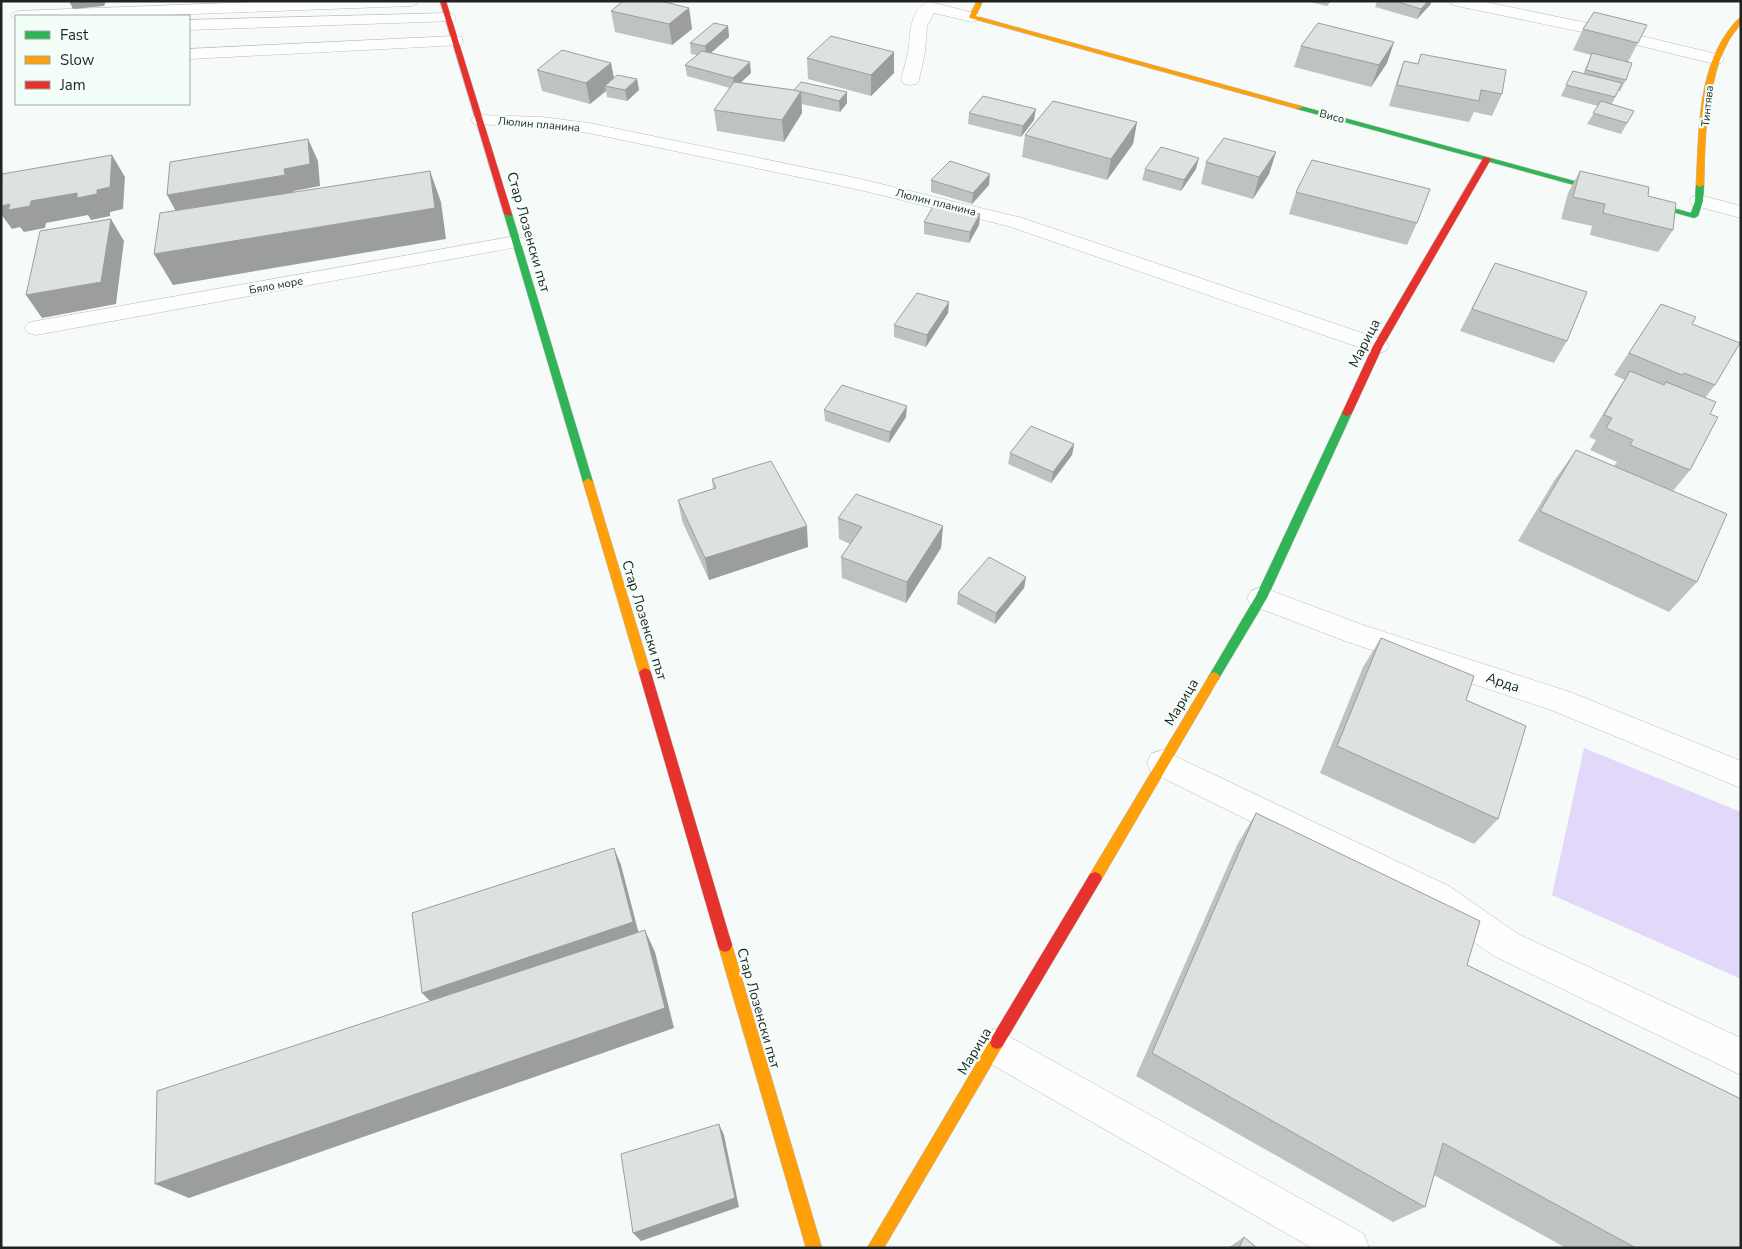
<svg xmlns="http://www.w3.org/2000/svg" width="1742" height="1249" viewBox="0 0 1742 1249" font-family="'Nunito Sans',sans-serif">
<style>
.green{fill:#e2d9fa}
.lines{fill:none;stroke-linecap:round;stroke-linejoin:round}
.lane-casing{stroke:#b7bcba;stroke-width:1}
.street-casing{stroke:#b7bcba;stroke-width:1}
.fast-casing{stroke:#b7bcba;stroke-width:1}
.slow-casing{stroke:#b7bcba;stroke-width:1}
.jam-casing{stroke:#b7bcba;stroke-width:1}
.lane{fill:#fefefe;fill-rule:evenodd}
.street{fill:#fefefe;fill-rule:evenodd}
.fast{fill:#30b455;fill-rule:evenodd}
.slow{fill:#ff9f0a;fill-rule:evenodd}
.jam{fill:#e5322d;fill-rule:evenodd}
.wall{fill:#bec2c1}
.shaded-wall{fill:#9b9e9d}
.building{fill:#dde1e0;stroke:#9b9e9d}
.labels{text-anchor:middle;stroke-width:4.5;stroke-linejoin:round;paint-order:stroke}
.far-street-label{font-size:11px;fill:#1f2321;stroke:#f3fef9}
.street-label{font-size:14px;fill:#1f2321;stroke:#f3fef9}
</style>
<rect width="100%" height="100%" fill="#f6fbf9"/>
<path class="green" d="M1584,748l157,64v167l-189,-84z"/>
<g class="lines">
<defs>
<g id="lane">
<path d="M1449,1h32l106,22 134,32 3,4 -3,4 -6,1 -128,-31 -130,-27 -6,-2z"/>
<path d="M930,2l48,12 2,3 -2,3 -6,2 -38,-9 -7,13 -2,26 -6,28 -3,4 -6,1 -6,-1 -3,-4c2,-9 5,-18 7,-27 3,-17 0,-45 22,-51z"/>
<path d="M448,13l6,2 2,3 -2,3 -265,9v-10z"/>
<path d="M455,36l6,1 2,4 -2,4 -272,14v-10z"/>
<path d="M1162,750l287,136 69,48 223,104v37l-247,-119 -69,-48 -274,-136 -4,-9 4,-9z"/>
<path d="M994,1029l12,6 358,199 5,14h-57l-330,-189 -6,-12 6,-12z"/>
</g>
<g id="street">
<path d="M279,1h140l-2,3 -6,2 -272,10h-123v4l-5,-4 2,-3 6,-2z"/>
<path d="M480,115l61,2 48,6 267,55 166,40 364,123 3,5 -3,5 -8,2 -8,-2 -362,-125 -152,-37 -267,-56 -48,-6 -67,-3 -3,-4 3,-4z"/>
<path d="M1699,195l42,11v12l-49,-13 -3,-4 3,-4z"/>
<path d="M516,236l7,2 3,4 -3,4 -487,89 -8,-2 -3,-5 3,-5 8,-2z"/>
<path d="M1261,587l102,38 207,67 171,69v27l-190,-78 -206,-69 -94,-36 -4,-7 4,-7z"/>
</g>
<g id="fast">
<path d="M1297,105l394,108 4,-12 1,-16 4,-2 4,2 -1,16 -5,15 -4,2 -397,-109z"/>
<path d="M505,212l7,2 81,268 -1,3 -4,1 -5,-4 -79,-268z"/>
<path d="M1347,410l5,3 -85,185 -49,82 -4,2 -4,-2 -2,-3 2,-3 46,-78 86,-183z"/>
</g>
<g id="slow">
<path d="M977,1h6l-7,15 328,91 -7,2 -327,-91 -1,-1z"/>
<path d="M1741,17c0,9 -5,13 -10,20 -7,12 -13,26 -16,40 -10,35 -10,72 -11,108l-4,2 -4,-2c3,-51 1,-111 32,-154 4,-5 8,-11 13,-14z"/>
<path d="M588,478l5,4 58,191 -2,3h-8l-2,-3 -56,-191z"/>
<path d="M1214,672l4,2 2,3 -2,3 -118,202 -5,2 -5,-2 -2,-4 2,-4 120,-200z"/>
<path d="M725,938l5,2 2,5 90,303h-16l-88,-303 2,-5z"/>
<path d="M997,1035l5,2 2,5 -2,5 -118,201h-17l125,-211z"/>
</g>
<g id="jam">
<path d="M440,1h6l66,213 -1,2 -7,-2z"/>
<path d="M1484,157l7,2 -108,187 -31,67 -5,3 -3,-1 -2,-2 31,-67z"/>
<path d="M645,668l4,2 2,3 81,272 -2,5 -5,2 -5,-2 -2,-5 -79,-272 2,-3z"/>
<path d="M1095,872l5,2 2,4 -2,4 -98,165 -5,2 -5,-2 -2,-5 2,-5 98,-163z"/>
</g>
</defs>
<use href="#lane" class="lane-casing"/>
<use href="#street" class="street-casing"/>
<use href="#fast" class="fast-casing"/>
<use href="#slow" class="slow-casing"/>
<use href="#jam" class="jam-casing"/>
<use href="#lane" class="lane"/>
<use href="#street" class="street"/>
<use href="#fast" class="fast"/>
<use href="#slow" class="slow"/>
<use href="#jam" class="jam"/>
</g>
<g class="wall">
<path d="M1306,1h25l-4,5z"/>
<path d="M1377,1h51l2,4 -13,14 -42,-12z"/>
<path d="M689,8l3,21 -20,16 -57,-13 -4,-21z"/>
<path d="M1647,25l-19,37 -2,18 -6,11h-2l-6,13 22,7 -13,23 -34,-10 11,-18 -37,-10 12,-25 10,3 8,-19 -18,-5 10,-21z"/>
<path d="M728,26l1,11 -18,16 40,20 -10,9 53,8 53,2v11l-7,9 -39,-8 1,9 -18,29 -67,-11 -3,-21 16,-22 -43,-12 -2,-11 12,-10 -6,-1 -1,-11z"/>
<path d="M1394,42l-7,21 -16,24 -77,-20 7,-21z"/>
<path d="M894,52v21l-23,23 -63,-17 -1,-21z"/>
<path d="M1421,54l81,40 -10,22 -18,-4 -5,10 -80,-16 7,-23 8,-22 14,3z"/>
<path d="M611,63l3,15 23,1 2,11 -12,11 -20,-4 -1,-6 -16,13 -48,-13 -5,-21z"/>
<path d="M969,113l65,7 -13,17 -53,-13z"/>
<path d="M1137,122l-4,22 -26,36 -85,-23 3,-22z"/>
<path d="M1276,152l-7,22 -16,25 -52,-15 5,-22z"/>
<path d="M1145,169h51l-15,22 -39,-11z"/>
<path d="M1580,171l68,25 25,34 -15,22 -68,-17 2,-9 -31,-7 7,-26z"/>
<path d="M931,180l58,5 -17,19 -41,-12z"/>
<path d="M1296,192l121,31 -10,22 -118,-31z"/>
<path d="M980,214l-1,11 -10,18 -45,-9v-12z"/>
<path d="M1495,263l72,78 -13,22 -94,-32z"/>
<path d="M949,302l-1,11 -22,34 -32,-10v-12z"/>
<path d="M1661,304l31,20 23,61 -10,13 5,16 -20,56 -17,21 24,91 -28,30 -151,-71 36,-60 22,-31 38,16 3,-4 -27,-12 6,-10 -7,-3 26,-43 10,-14 -11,-5z"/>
<path d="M824,410l82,7 -17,26 -64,-22z"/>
<path d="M1074,444l-2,11 -21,28 -43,-19 2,-11z"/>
<path d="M712,479l96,68 -99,33 -27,-59 -4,-21 35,-11z"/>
<path d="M838,518l105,8 -2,22 -35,55 -64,-25 -1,-21 9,-13 -11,-5z"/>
<path d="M1026,577l-2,11 -29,36 -38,-20 1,-11z"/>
<path d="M1381,638l85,62 32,119 -24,25 -154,-71 43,-106z"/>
<path d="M1256,813l211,152 274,283h-175l-132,-73 -9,32 -32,15 -257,-146 101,-231z"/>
<path d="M1244,1237l13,11h-29z"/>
</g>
<g class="shaded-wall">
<path d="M69,1h37l-2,5 -31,3z"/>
<path d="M1428,1h4l-2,4 -13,14 4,-10z"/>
<path d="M689,8l3,21 -20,16 -3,-21z"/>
<path d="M728,26l1,11 -23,20 -1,-11z"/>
<path d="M1394,42l-7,21 -16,24 8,-22z"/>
<path d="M894,52v21l-23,23v-21z"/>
<path d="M750,62l1,11 -17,16 -1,-11z"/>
<path d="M611,63l4,21 -10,2 1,5 -16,13 -4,-21z"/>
<path d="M637,79l2,11 -12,11 -2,-11z"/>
<path d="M801,91l1,22 -18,29 -2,-22z"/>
<path d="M847,92v11l-7,9 -1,-11z"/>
<path d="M1036,109l-2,11 -13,17 2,-11z"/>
<path d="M1137,122l-4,22 -26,36 4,-21z"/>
<path d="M308,139l10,22 2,25 -26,5 1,6 -116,20 -12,-22 117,-26z"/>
<path d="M1276,152l-7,22 -16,25 6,-22z"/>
<path d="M112,155l13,22 -2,32 -13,3v4l-19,4 -3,-5 -42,8 -1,5 -21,4 -4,-5 -8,2 -11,-15v-8l30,-5z"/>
<path d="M1199,158l-3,11 -15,22 3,-11z"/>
<path d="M430,171l11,31 5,37 -273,46 -19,-31z"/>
<path d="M990,174l-1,11 -17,19 1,-11z"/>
<path d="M980,214l-1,11 -10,18 1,-11z"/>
<path d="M111,219l13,22 -8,63 -74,14 -16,-23z"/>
<path d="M949,302l-1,11 -22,34 1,-12z"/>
<path d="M907,406l-1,11 -17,26 1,-11z"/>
<path d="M1074,444l-2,11 -21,28 2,-11z"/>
<path d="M807,526l1,21 -99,33 -4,-22z"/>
<path d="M943,526l-2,22 -35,55 1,-21z"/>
<path d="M1026,577l-2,11 -29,36 1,-11z"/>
<path d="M614,848l7,17 19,73 -204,69 -14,-14z"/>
<path d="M645,930l10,22 19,76 -485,170 -34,-14z"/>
<path d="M719,1124l5,11 15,72 -98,34 -8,-8z"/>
</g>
<g class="building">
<path d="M623,1h38l28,7 -20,16 -58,-13z"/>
<path d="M1395,1h33l-7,8z"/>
<path d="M1594,12l53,13 -9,18 -55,-14z"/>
<path d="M714,23l14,3 -23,20 -15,-3z"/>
<path d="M1318,23l76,19 -15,23 -78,-19z"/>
<path d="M831,36l63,16 -23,23 -64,-17z"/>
<path d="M562,50l49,13 -25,20 -49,-13z"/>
<path d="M702,51l48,11 -17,16 -48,-13z"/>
<path d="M1592,53l40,10 -6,17 -40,-10z"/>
<path d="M1421,54l85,16 -4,24 -21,-4 -2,11 -82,-16 7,-24 14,3z"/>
<path d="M1573,71l49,12 -7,14 -49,-12z"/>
<path d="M617,75l20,4 -12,11 -20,-4z"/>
<path d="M734,82l67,9 -19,29 -68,-10z"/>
<path d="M801,82l46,10 -8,9 -45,-11z"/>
<path d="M983,96l53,13 -13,17 -54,-13z"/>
<path d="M1053,101l84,21 -26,37 -86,-24z"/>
<path d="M1601,101l33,10 -7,12 -34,-10z"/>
<path d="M1224,138l52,14 -17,25 -53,-15z"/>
<path d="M308,139l2,25 -26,5 1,6 -118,20 3,-33z"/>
<path d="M1161,147l38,11 -15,22 -39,-11z"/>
<path d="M112,155l-2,32 -13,3v4l-20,4v-5l-46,8 -1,5 -22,4 2,-6 -9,2 1,-32z"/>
<path d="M1312,160l118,29 -13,34 -121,-31z"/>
<path d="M950,161l40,13 -17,19 -42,-13z"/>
<path d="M430,171l5,37 -281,46 6,-41z"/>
<path d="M1580,171l69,16 -1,9 28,7 -3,27 -70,-17 2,-9 -32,-7z"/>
<path d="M934,205l46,9 -10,18 -46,-10z"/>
<path d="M111,219l-10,63 -75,13 14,-64z"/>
<path d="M1495,263l92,29 -20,49 -95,-32z"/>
<path d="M917,293l32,9 -22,33 -33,-10z"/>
<path d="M1661,304l35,13 -4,7 48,19 -25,42 -31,-12 -2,2 -53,-22z"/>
<path d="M1630,371l34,14 2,-3 50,20 -6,12 8,3 -28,53 -60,-25 3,-5 -27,-12 6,-10 -8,-3z"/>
<path d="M842,385l65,21 -17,26 -66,-22z"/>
<path d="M1031,426l43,18 -21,28 -43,-19z"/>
<path d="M1576,450l151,64 -30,68 -157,-71z"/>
<path d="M771,461l36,65 -102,32 -27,-58 38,-12 -4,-9z"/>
<path d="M856,494l87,32 -36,56 -66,-25 21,-30 -24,-9z"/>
<path d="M989,557l37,20 -30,36 -38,-20z"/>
<path d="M1381,638l93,38 -8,24 60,26 -28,93 -161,-73z"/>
<path d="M1256,813l224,108 -13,44 274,134v149h-105l-193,-105 -18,64 -273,-154z"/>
<path d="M614,848l19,74 -211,71 -10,-80z"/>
<path d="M645,930l20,78 -510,176 2,-93z"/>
<path d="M719,1124l16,74 -102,35 -12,-79z"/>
<path d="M1244,1237l13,11h-18z"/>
</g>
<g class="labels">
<g class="far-street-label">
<text transform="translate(1707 106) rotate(-84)" y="4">Тинтява</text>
<text transform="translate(1332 116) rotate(15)" y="4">Висо</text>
<text transform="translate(539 124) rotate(5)" y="4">Люлин планина</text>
<text transform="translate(936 202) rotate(14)" y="4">Люлин планина</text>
<text transform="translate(276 285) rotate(-10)" y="4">Бяло море</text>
</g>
<g class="street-label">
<text transform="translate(529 232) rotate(74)" y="5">Стар Лозенски път</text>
<text transform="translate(1364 343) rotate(-63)" y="5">Марица</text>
<text transform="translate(645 620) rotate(73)" y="5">Стар Лозенски път</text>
<text transform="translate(1503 682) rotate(19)" y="5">Арда</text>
<text transform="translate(1181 702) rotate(-59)" y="5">Марица</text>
<text transform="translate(759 1008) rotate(74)" y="5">Стар Лозенски път</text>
<text transform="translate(974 1051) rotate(-59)" y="5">Марица</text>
</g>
</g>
<rect width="1742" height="1249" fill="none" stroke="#1f2321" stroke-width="5"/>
<rect x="15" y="15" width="175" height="90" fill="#f3fef9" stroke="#9ea6a3"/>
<rect x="25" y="31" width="25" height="8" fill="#30b455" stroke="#9ea6a3"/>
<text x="60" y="40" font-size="15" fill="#1f2321">Fast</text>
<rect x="25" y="56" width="25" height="8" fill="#ff9f0a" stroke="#9ea6a3"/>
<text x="60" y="65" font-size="15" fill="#1f2321">Slow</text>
<rect x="25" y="81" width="25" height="8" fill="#e5322d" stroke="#9ea6a3"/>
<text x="60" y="90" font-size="15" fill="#1f2321">Jam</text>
</svg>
